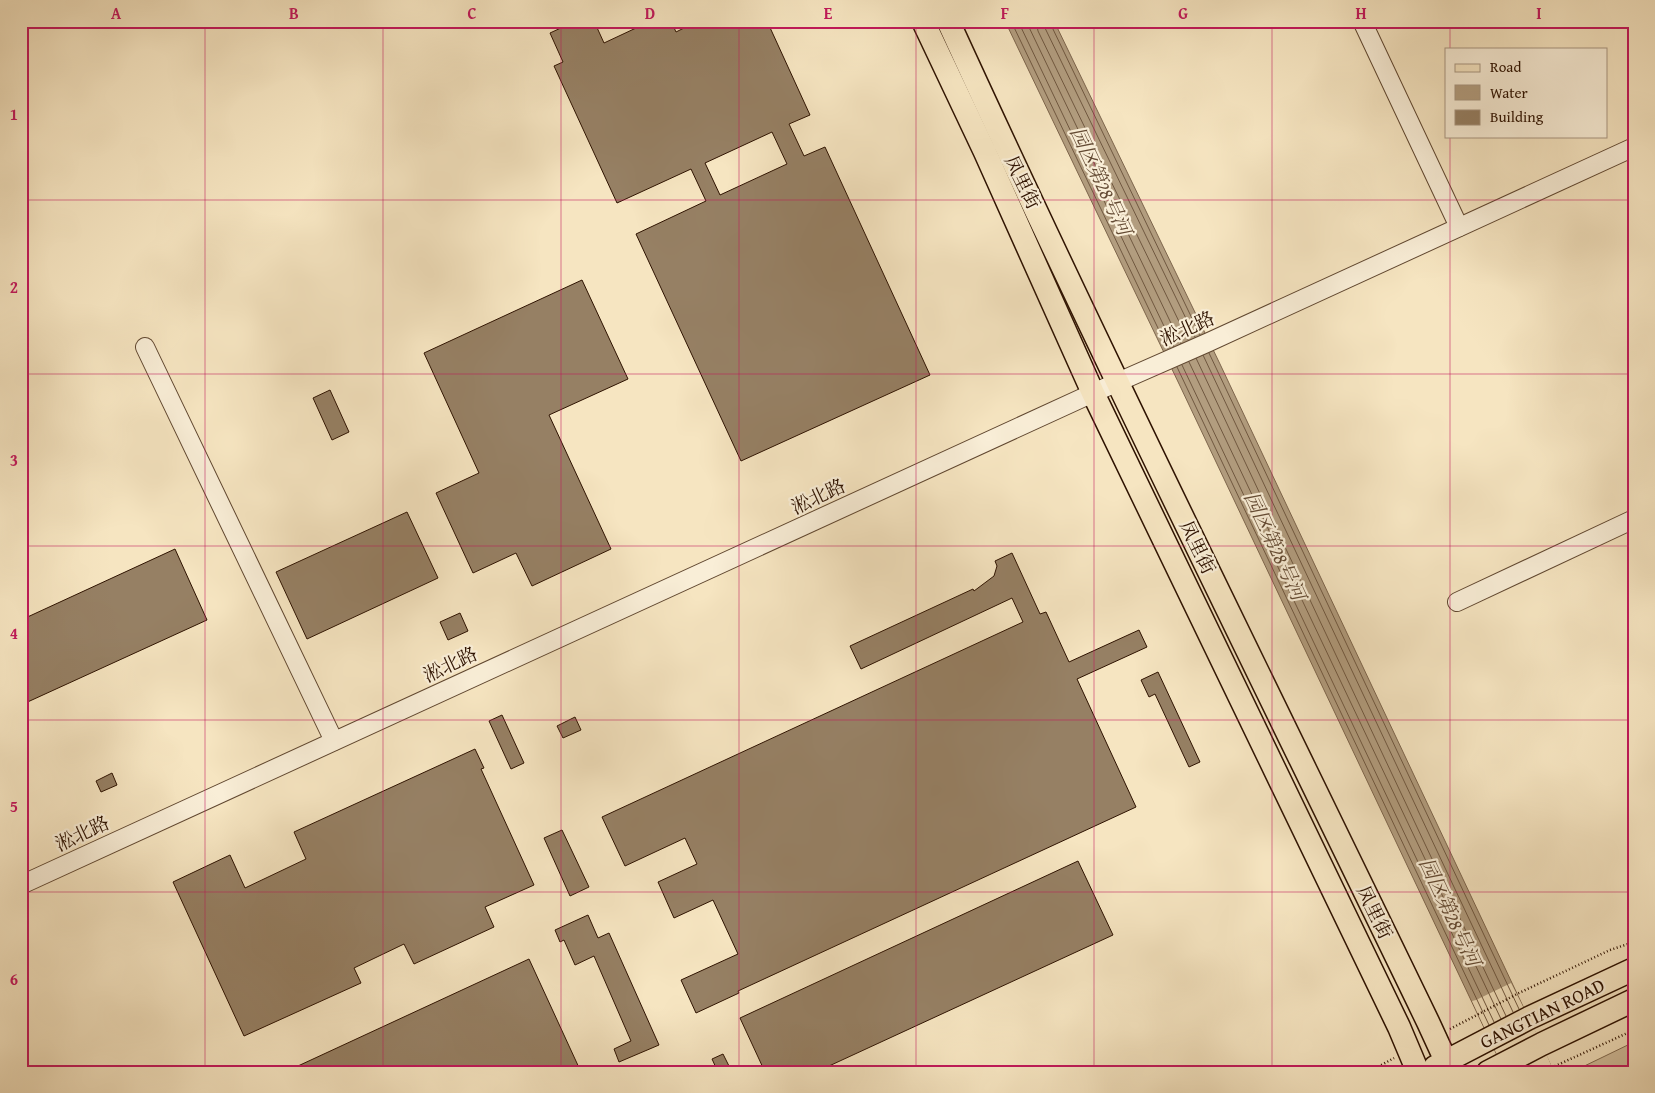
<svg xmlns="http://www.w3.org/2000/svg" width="1655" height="1093" viewBox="0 0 1655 1093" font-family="'Gentium Book Plus','Noto Serif SC',serif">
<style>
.green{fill:#d4c1a0;stroke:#816a50}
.water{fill:#b29d7f;stroke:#7d654c}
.pier{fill:#f6e5c1}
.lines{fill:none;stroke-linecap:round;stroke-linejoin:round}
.shore{stroke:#705840;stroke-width:1}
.building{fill:#968064;stroke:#2e1200;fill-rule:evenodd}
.minor-casing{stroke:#604730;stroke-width:20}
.major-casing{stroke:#2e1200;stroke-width:25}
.path{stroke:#2e1200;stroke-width:2.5;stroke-dasharray:1 2.5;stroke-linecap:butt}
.minor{stroke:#f9eed7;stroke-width:18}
.major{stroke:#f6e5c1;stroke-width:22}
.grid{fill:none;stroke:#c2185b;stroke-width:1;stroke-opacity:0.55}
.labels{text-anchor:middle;stroke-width:4.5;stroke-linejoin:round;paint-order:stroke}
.street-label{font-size:19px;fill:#2e1200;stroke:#f9eed7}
.water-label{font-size:20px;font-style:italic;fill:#634a33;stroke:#f9eed7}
.neatline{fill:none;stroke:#c2185b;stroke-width:2}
.grid-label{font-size:16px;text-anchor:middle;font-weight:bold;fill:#c2185b}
</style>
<rect width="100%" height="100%" fill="#f6e5c1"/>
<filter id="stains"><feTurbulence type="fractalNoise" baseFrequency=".004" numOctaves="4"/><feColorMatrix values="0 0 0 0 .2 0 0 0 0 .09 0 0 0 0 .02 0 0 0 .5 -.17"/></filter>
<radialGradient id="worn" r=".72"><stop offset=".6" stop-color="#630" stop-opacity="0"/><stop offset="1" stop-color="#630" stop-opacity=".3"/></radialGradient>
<path class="green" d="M1634,1042v30h-62z"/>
<path class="water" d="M1005,21h49l166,343 334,708h-49l-324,-684z"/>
<path class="pier" d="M1511,983l31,61 12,28h-49l-33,-71 4,-1z"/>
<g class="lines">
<g class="shore">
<path d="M1011,21l157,328"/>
<path d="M1018,21l156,326"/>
<path d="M1026,21l155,323"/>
<path d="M1036,21l2,10 150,309"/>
<path d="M1044,21l1,7 150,309"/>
<path d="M1050,21l1,4 149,310"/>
<path d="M1209,353l310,656"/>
<path d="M1203,355l310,657"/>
<path d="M1196,358l310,658"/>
<path d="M1189,362l312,657"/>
<path d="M1182,365l312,657"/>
<path d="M1177,367l312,658"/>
</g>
</g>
<g class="building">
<path d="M576,21h18l10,22 47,-22h20l5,11 22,-11h69l43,94 -21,9 15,32 21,-9 105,228 -189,86 -105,-227 70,-33 -15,-32 -74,34 -63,-137 9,-4 -13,-29zM772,132l15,32 -67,31 -15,-32z"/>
<path d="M582,280l46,99 -79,36 62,134 -79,37 -16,-33 -43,20 -37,-80 43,-20 -55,-120z"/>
<path d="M330,390l19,42 -17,8 -19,-42z"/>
<path d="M407,512l31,66 -131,61 -31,-67z"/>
<path d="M175,549l32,71 -186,85v-85z"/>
<path d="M1012,553l28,61 6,-2 23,50 70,-32 8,17 -70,32 59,128 -398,184 1,2 -43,20 -15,-33 57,-26 -25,-54 -39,18 -16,-36 39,-18 -12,-26 -60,28 -23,-49 421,-195 -11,-24 -151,71 -11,-23 123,-57 1,2 20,-15 3,-10 -2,-5z"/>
<path d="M460,613l8,18 -20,9 -8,-18z"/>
<path d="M1158,672l42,90 -11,5 -34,-73 -6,3 -8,-17z"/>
<path d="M502,715l22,48 -13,6 -22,-48z"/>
<path d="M575,717l6,13 -18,8 -6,-12z"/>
<path d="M475,749l9,19 -3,1 53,116 -49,22 9,20 -80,37 -10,-20 -50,24 7,15 -117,53 -71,-154 57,-27 15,33 61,-29 -12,-27z"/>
<path d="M112,773l5,12 -16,7 -5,-11z"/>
<path d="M562,830l27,57 -19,9 -26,-58z"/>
<path d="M1078,861l35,74 -297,137h-51l-25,-54z"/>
<path d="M588,915l10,23 11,-5 50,112 -40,17 -5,-13 17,-8 -37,-85 -19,9 -11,-25 -4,2 -5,-12z"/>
<path d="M529,959l52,113h-296z"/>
<path d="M723,1054l9,18h-14l-6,-13z"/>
</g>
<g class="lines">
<defs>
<g id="minor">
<path d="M1362,21l97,206"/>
<path d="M145,347l189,394"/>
<path d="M1457,602l177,-83"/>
<path d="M21,885l1072,-492 116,-51 425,-195"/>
</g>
<g id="major">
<path d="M923,21l62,131 108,241 306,634 19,45"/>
<path d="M948,21c154,337 319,668 480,1001l23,50"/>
<path d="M1435,1067l94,-49 105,-49"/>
<path d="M1488,1072l54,-28 92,-44"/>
</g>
</defs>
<use href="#minor" class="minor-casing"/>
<use href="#major" class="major-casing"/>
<g class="path">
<path d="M1450,1029l67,-35 93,-44 24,-8"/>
<path d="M1369,1072l25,-14"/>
<path d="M1542,1072l92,-42"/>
</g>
<use href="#minor" class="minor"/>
<use href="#major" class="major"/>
</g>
<path class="grid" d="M205,21v1051M383,21v1051M561,21v1051M739,21v1051M916,21v1051M1094,21v1051M1272,21v1051M1450,21v28M1450,136v936M21,200h1613M21,374h1613M21,546h1613M21,720h1613M21,892h1613"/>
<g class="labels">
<g class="street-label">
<text transform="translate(1023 182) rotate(64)" y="7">凤里街</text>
<text transform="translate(1187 328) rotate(-24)" y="7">淞北路</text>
<text transform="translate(818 496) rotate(-25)" y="7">淞北路</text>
<text transform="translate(1198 547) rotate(64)" y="7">凤里街</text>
<text transform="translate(450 664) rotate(-25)" y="7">淞北路</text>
<text transform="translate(82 833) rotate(-25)" y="7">淞北路</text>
<text transform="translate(1375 912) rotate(64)" y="7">凤里街</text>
<text transform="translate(1542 1013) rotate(-26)" y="7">GANGTIAN ROAD</text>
</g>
<g class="water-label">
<text transform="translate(1101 181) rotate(65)" y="7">园区第28号河</text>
<text transform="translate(1275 546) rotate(65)" y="7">园区第28号河</text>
<text transform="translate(1450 912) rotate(65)" y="7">园区第28号河</text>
</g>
</g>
<rect width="1655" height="1093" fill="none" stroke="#f6e5c1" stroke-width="55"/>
<rect x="1445" y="48" width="162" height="90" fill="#f9eed7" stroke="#a89681"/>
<rect x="1455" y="64" width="25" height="8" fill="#f6e5c1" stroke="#a89681"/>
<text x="1490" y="72" font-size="15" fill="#2e1200">Road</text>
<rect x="1455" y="85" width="25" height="15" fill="#b29d7f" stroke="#a89681"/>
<text x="1490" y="98" font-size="15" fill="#2e1200">Water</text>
<rect x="1455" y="110" width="25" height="15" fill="#968064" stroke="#a89681"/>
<text x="1490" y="122" font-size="15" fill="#2e1200">Building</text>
<rect x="28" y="28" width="1600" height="1038" class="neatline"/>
<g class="grid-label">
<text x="116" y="19">A</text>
<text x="294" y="19">B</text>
<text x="472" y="19">C</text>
<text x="650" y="19">D</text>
<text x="828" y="19">E</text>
<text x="1005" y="19">F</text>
<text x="1183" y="19">G</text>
<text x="1361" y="19">H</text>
<text x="1539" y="19">I</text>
<text x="14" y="120">1</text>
<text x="14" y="293">2</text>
<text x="14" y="466">3</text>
<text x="14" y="639">4</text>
<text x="14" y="812">5</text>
<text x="14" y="985">6</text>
</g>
<rect width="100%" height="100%" filter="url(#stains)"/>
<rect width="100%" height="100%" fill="url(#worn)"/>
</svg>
